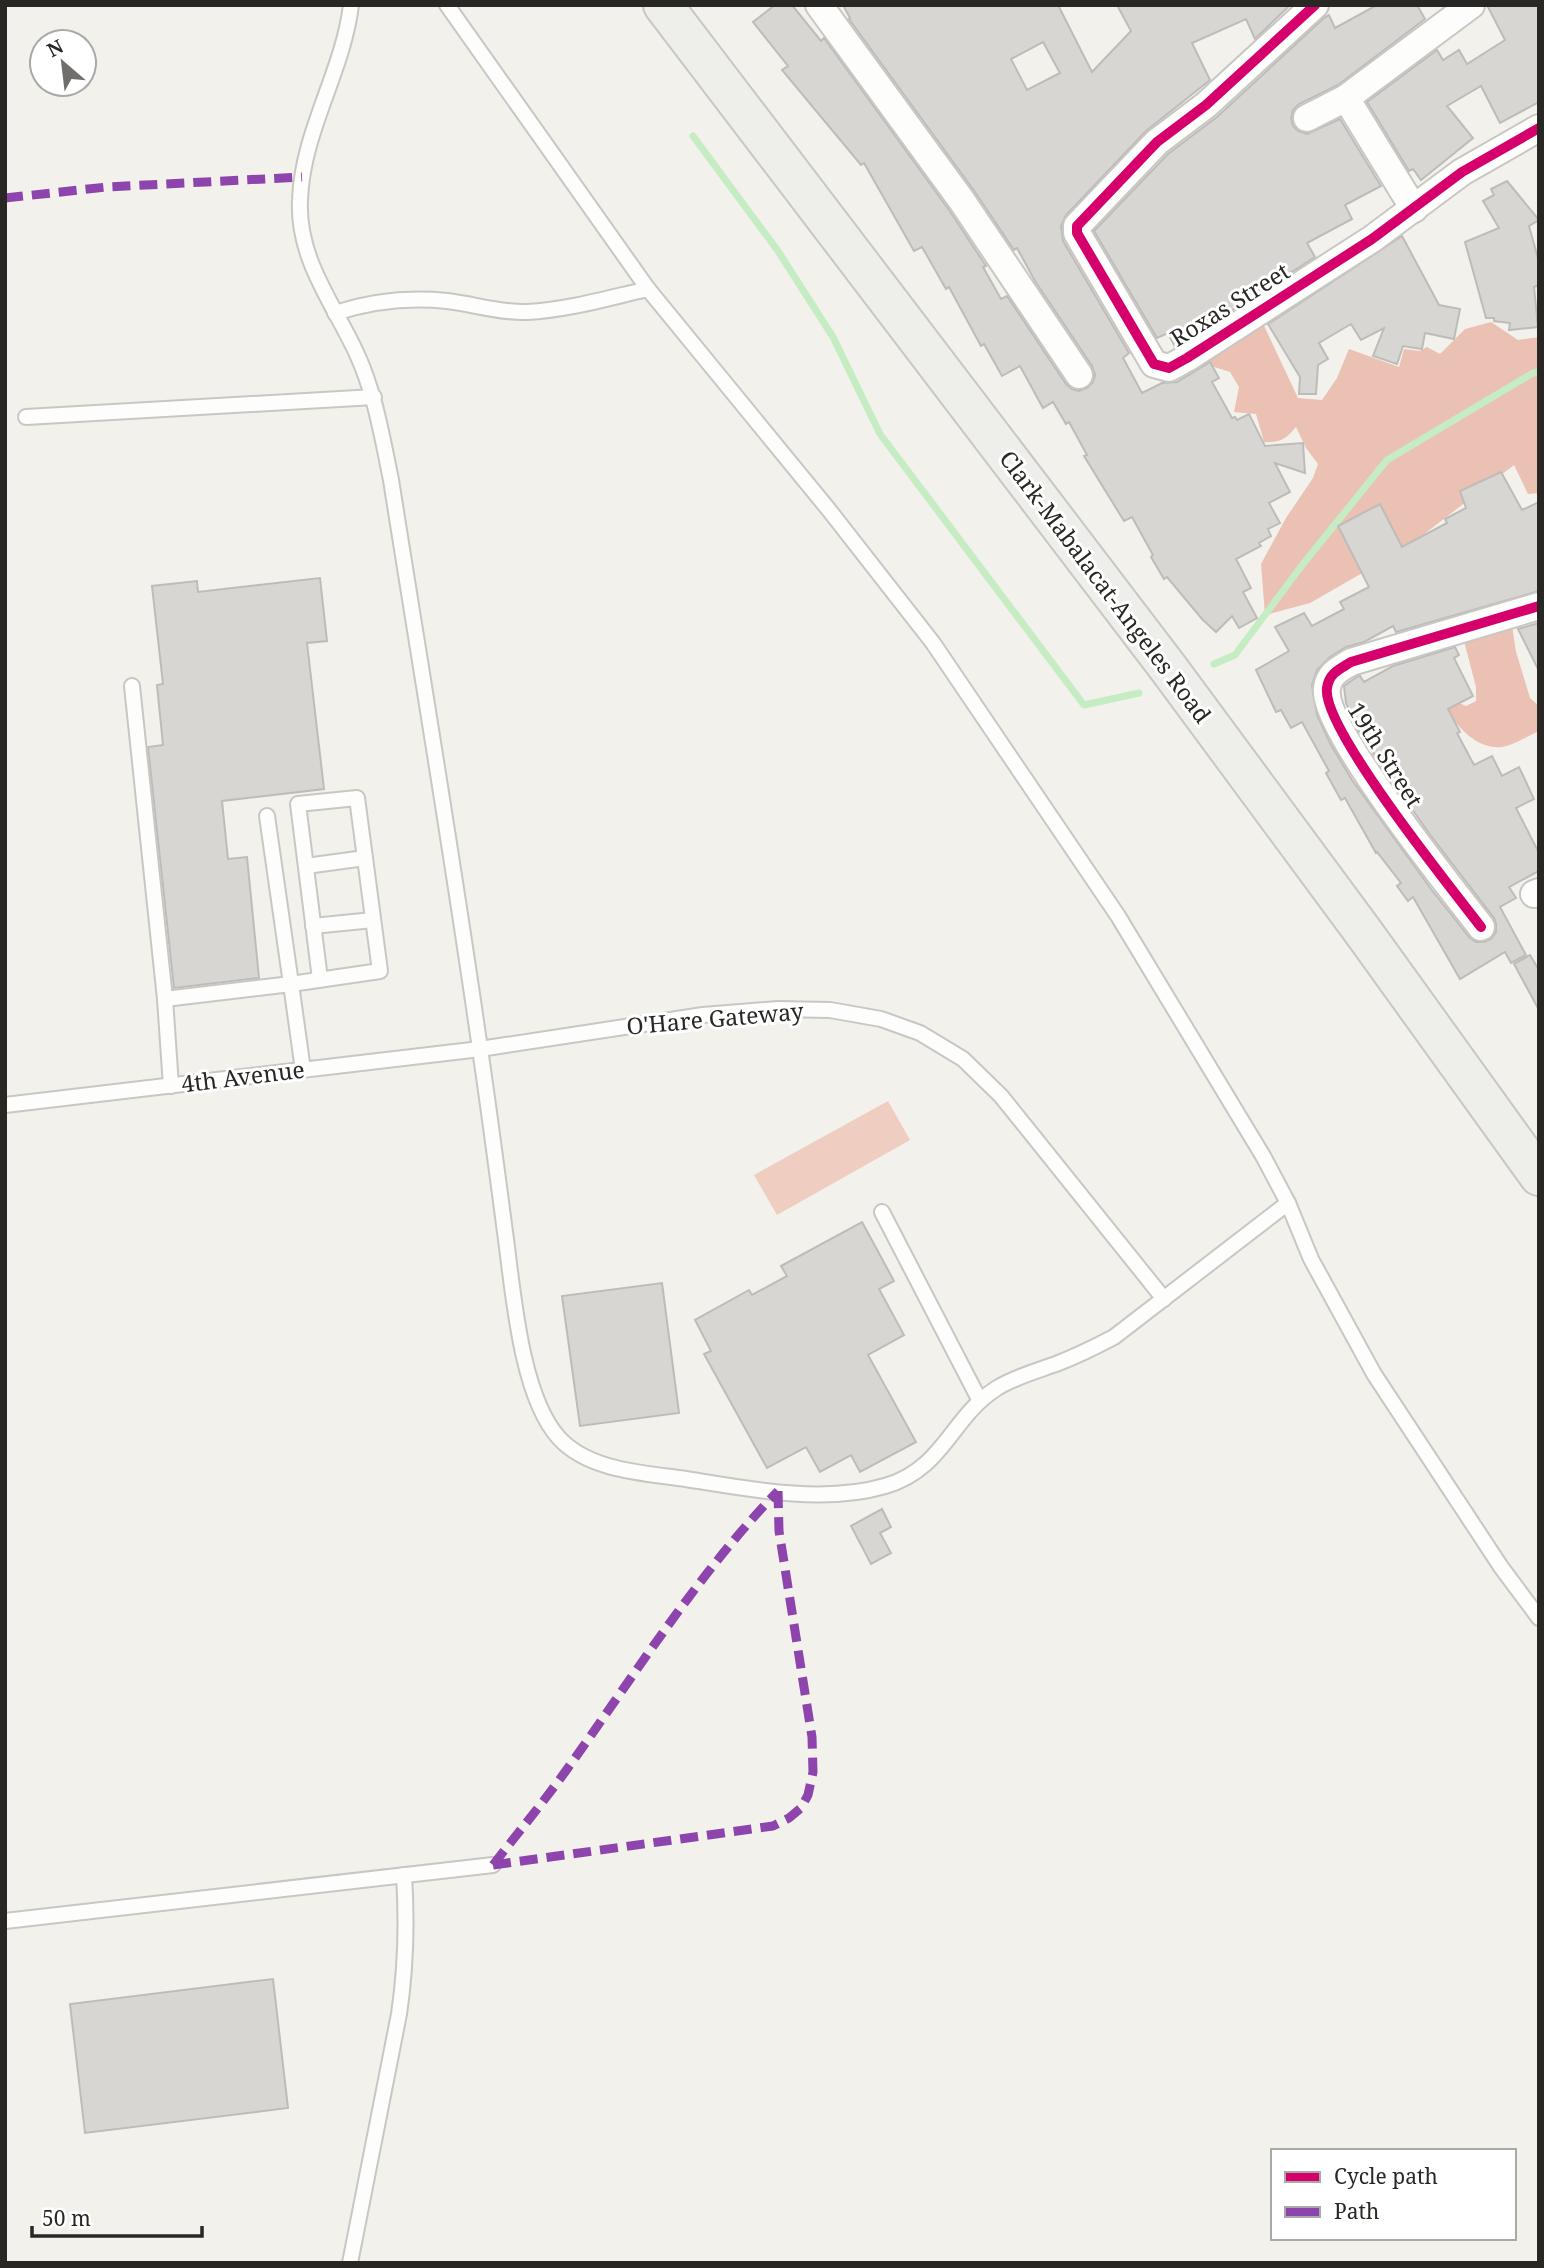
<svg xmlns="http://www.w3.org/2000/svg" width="1544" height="2268" viewBox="0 0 1544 2268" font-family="'Noto Serif',serif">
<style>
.green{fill:#efcdc1}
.forest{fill:#eac1b2}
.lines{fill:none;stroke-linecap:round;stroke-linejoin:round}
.stream{stroke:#c5ecc2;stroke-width:7}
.building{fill:#d8d6d2;stroke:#bebcb9;stroke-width:2;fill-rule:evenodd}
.lane-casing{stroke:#c8c7c3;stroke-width:18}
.street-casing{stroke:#c8c7c3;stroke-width:30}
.secondary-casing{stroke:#c8c7c3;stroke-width:42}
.lane{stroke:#fdfdfc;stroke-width:14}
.street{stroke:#fdfdfc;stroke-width:26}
.secondary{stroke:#eeeeea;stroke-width:38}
.quiet{stroke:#8e44ad;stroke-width:9;stroke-dasharray:18 9;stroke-linecap:butt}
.cycleway-casing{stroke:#fff;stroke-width:15}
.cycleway{stroke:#d6006c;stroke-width:10}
.labels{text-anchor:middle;stroke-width:6;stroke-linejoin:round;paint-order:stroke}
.street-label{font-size:23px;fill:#282724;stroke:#fff}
</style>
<rect width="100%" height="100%" fill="#f2f1ec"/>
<path class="green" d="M888,1101l22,39 -133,75 -23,-40z"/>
<g class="forest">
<path d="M1259,315l39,83 24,2 15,-22 12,-29 50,18 5,-18 16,2 7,-4 13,7 25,-25 26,-7 27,18 21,-3v156l-11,1 -14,-29 -108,83 -96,55 -45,12 -4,-51 25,-46 27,-40 5,-14 -12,-16 -10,-21c-10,12 -16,16 -32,15l-8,-28 -22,-2 5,-25 -9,-15 -34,-11z"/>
<path d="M1511,619l5,33 14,46 9,8v25c-11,5 -25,14 -37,16 -27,3 -49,-24 -59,-46l6,-2 17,7 10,-5v-14l-12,-46z"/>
</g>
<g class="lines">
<g class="stream">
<path d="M693,136l85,115 55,86 47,97 204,271 55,-12"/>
<path d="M1214,664l21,-9 68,-91 84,-104 146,-87 6,-1"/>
</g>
</g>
<g class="building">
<path d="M775,5h17l29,36 3,-3 125,172 37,56 -3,1 18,32 6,-3 59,88 6,5 7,2 8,-3 6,-6 2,-7 -3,-9 -57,-85 -18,-33 -3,2 -39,-58 -126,-173 1,-1 -7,-13h215l34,67 39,-41 -14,-26h173l-35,34 -9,-20 -54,24 18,37 -64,51 -80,84 -5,11 2,15 66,112 -6,5 19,35 20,-10 15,-1 33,-20 9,16 -7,4 20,36 3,-1 2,3 12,-6 16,32 38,-3 2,30 -30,-10 15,29 -21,11 11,20 -12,6 3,7 -12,7 2,3 -25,13 15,29 -8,4 14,26 -18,10 -7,-12 -16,16 -14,-13 -35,-42 -3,2 -13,-22 2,-2 -21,-38 -8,4 -40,-65 3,-1 -18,-33 -3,2 -13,-22 -10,6 -23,-42 -18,10 -18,-32 -3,2 -32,-59 -3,2 -24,-42 -8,4 -50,-88 -3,2 -79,-95 6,-4 -35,-44zM1043,42l17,31 -33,17 -16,-31z"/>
<path d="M1377,5h40l8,14 -87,66 -39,19 -6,6 -2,8 2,8 5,5 9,3 33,-15 41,67 -36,19 7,14 -45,24 8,14 -140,90 -7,-14 -11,5 -63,-107 74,-77 49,-37 108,-100 4,-2 6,13z"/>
<path d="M1487,5h52v97l-39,21 -19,-37 -34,20 26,32 -52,42 -8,-11 -4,2 -42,-69 70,-52 6,10 16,-10 8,14 38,-24z"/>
<path d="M1507,181l32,39 -10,6 10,36v23l-5,2 4,40 -29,3 1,-7 -16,-2v-3h-8l-21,-76 34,-14 -16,-27 11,-6 -3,-6z"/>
<path d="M1402,236l37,69 21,4 -6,30 -29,-6 -3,16 -19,-3 -6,18 -24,-8 11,-28 -23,12 -10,-16 -32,19 9,16 -10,6 -2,29h-17l1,-17 -32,-53z"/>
<path d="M1501,472l21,38 17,-8v89l-143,41 -3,-6 -29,16 -18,5 -16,10 -13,13 -5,15 5,30 14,30 21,35 79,109 38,48 7,5h8l7,-3 5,-7v-8l-2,-6 -63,-82 -52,-74 -21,-33 -12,-26 -2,-17 13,-9 3,-1 4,6 29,-16 62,-19 4,8 -5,3 19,38 -25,13 12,23 -3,1 17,32 18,-9 10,20 17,-9 15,32 -18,9 23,45v18l-30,16 7,11 -16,9 26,48 -15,8 -6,-11 -45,27 -47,-82 -5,4 -11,-15 4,-3 -24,-31 -1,1 -31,-55 -4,2 -15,-27 3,-2 -27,-49 -11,6 -10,-18 -5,2 -20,-42 33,-19 -14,-24 29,-14 8,13 32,-17 -4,-7 29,-15 -31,-61 42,-22 22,43 45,-24 -2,-4 21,-11 -6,-17z"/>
<path d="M320,578l7,63 -20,2 17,146 -102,12 6,58 19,-2 12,121 -85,10 -26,-241 15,-2 -6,-60 6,-1 -11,-98 45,-5 1,11z"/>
<path d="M1539,623v48l-21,-42z"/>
<path d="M1530,955l9,15v40l-25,-46z"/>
<path d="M862,1222l32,59 -15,8 25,46 -36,20 48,87 -56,30 -9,-17 -31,17 -14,-25 -39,21 -63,-114 7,-3 -16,-31 54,-30 3,5 35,-19 -6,-10z"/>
<path d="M662,1283l17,130 -99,13 -18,-130z"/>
<path d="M882,1509l9,18 -11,6 11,20 -20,11 -20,-38z"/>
<path d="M273,1979l15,129 -203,25 -15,-129z"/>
</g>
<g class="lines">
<defs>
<g id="lane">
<path d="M351,5c-8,67 -49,127 -51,195 -3,58 33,103 56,152 19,41 26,84 35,128 30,190 62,379 89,569 9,61 17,122 25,183 8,57 15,163 54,206 30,33 86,35 127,41 61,10 138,25 199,7 59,-17 66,-69 112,-98 18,-11 39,-17 59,-24 21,-8 39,-17 58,-27l174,-134"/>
<path d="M447,5l201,284 181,221 104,133 185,273 145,240 25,47 23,56 63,115 127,193 38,51"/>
<path d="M335,313c37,-12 73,-16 112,-12 27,3 52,12 80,11 41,-2 81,-14 121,-23"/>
<path d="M26,417l348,-20"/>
<path d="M132,686l33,313 6,87"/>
<path d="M267,816l24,168 89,-13 -23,-173 -59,6 22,175"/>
<path d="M306,866l59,-8"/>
<path d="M313,926l60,-6"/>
<path d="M165,999l126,-15 12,86"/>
<path d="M5,1105l475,-56 223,-34 75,-6 52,1 51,9 39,14 43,26 38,37 163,203"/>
<path d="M882,1212l98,189"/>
<path d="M5,1921l488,-56"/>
<path d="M350,2263l49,-249c7,-47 8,-92 5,-139"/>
</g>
<g id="street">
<path d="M819,5l143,196 117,174"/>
<path d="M1315,5l-109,100 -49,37 -80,84v7l77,131 15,4 18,-10 185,-119 90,-67 77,-44"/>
<path d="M1346,98l68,111"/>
<path d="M1307,118l39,-20 125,-93"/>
<path d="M1534,894l5,-2"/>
<path d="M1481,927c-29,-38 -160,-200 -154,-239 2,-15 13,-19 24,-26l188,-56"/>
</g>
<path id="secondary" d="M663,5l506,664 195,264 175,243"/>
</defs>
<use href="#lane" class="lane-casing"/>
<use href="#street" class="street-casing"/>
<use href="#secondary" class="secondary-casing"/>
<use href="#lane" class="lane"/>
<use href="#street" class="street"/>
<use href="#secondary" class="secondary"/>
<g class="quiet">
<path d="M5,198l102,-11 195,-10"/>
<path d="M493,1865l280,-39 16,-8 12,-10 7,-13 5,-23 -1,-35 -33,-206 -1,-40"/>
<path d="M493,1865c24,-31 49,-61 72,-93 69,-96 131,-196 213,-281"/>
</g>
<defs>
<g id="cycleway">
<path d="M1315,5l-109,100 -49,37 -80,84v7l77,131 15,4 18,-10 185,-119 90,-67 77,-44"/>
<path d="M1481,927c-29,-38 -160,-200 -154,-239 2,-15 13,-19 24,-26l188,-56"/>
</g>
</defs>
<use href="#cycleway" class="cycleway-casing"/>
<use href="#cycleway" class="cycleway"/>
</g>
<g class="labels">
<g class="street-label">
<text transform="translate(1230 305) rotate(-32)" y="8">Roxas Street</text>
<text transform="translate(1105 587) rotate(53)" y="8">Clark-Mabalacat-Angeles Road</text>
<text transform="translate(1385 755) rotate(58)" y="8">19th Street</text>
<text transform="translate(715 1019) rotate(-5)" y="8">O'Hare Gateway</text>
<text transform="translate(243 1077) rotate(-7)" y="8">4th Avenue</text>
</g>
</g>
<rect width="1544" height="2268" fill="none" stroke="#282724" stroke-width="14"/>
<rect x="1271" y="2149" width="245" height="91" fill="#ffffff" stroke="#a9a9a7" stroke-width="2"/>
<rect x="1285" y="2172" width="35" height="10" fill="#d6006c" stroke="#a9a9a7" stroke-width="2"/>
<text x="1334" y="2184" font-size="21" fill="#282724">Cycle path</text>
<rect x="1285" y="2207" width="35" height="10" fill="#8e44ad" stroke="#a9a9a7" stroke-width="2"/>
<text x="1334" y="2219" font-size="21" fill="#282724">Path</text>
<g transform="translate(63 63) rotate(332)"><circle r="33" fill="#ffffff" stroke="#a9a9a7" stroke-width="2"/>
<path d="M0-5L12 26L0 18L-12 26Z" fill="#6f6e6a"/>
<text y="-10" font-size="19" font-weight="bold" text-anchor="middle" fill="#282724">N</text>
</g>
<path d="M32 2226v10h170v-10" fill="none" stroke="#282724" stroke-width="3.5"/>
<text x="42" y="2226" font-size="21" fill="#282724" stroke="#ffffff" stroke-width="5" paint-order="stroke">50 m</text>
</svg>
